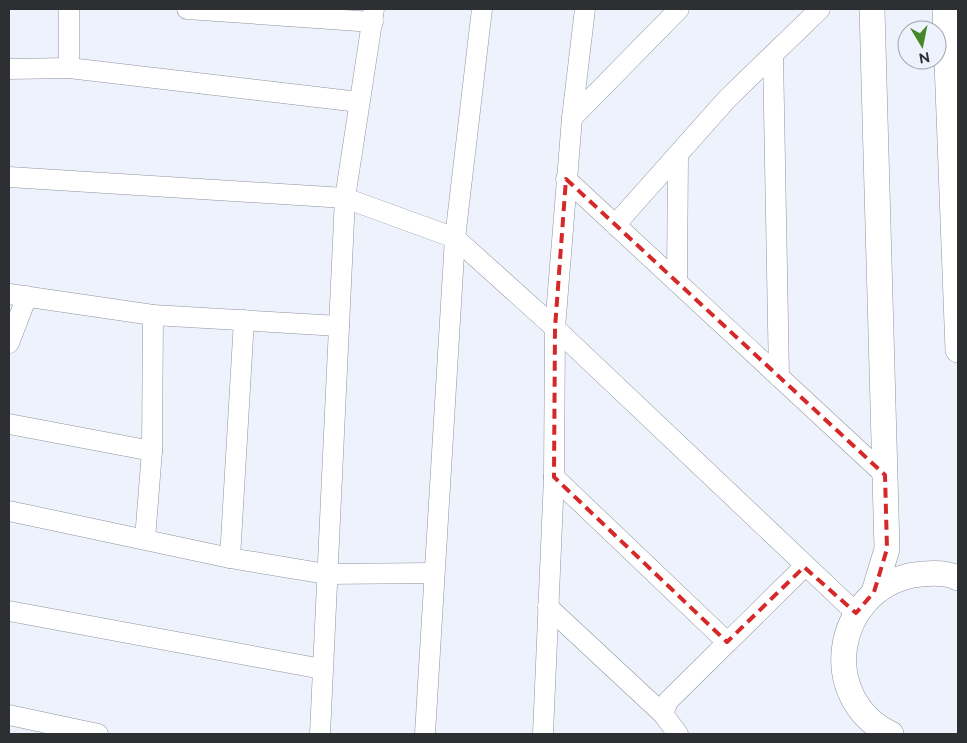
<svg xmlns="http://www.w3.org/2000/svg" width="967" height="743" viewBox="0 0 967 743" font-family="Raleway,sans-serif">
<style>
.lines{fill:none;stroke-linecap:round;stroke-linejoin:round}
.minor-casing{stroke:#8f949d;stroke-width:21}
.tertiary-casing{stroke:#8f949d;stroke-width:26}
.minor{stroke:#fff;stroke-width:20}
.tertiary{stroke:#fff;stroke-width:25}
.marked{fill:none;stroke:#d62828;stroke-width:4;stroke-dasharray:10 6;stroke-linejoin:round}
</style>
<rect width="100%" height="100%" fill="#edf2fc"/>
<g class="lines">
<defs>
<g id="minor">
<path d="M187,9l186,13"/>
<path d="M585,9l-13,109 -17,210 -1,149 173,165"/>
<path d="M773,55l6,322"/>
<path d="M69,68v-59"/>
<path d="M9,69l60,-1 290,34"/>
<path d="M572,118l107,-109"/>
<path d="M9,177l336,21 110,40 100,90 301,285"/>
<path d="M566,179l319,296"/>
<path d="M615,225l112,-126 93,-90"/>
<path d="M677,282l1,-127"/>
<path d="M9,294l144,21 186,11"/>
<path d="M9,343l18,-47"/>
<path d="M9,424l143,27"/>
<path d="M9,511l221,47 96,16 107,-1"/>
<path d="M145,539l7,-88 1,-136"/>
<path d="M230,558l14,-238"/>
<path d="M548,607l115,107"/>
<path d="M9,611l313,58"/>
<path d="M9,715l89,19"/>
<path d="M320,734l25,-536 29,-189"/>
<path d="M425,734l30,-496 27,-229"/>
<path d="M543,734l11,-257"/>
<path d="M678,734l-15,-20 5,-13 136,-134"/>
</g>
<g id="tertiary">
<path d="M872,9l15,540 -13,43"/>
<path d="M945,9l13,341"/>
<path d="M891,734c-74,-36 -57,-143 22,-159 14,-2 33,-3 45,3"/>
</g>
</defs>
<use href="#minor" class="minor-casing"/>
<use href="#tertiary" class="tertiary-casing"/>
<use href="#minor" class="minor"/>
<use href="#tertiary" class="tertiary"/>
</g>
<path class="marked" d="M566,179l319,296 2,74 -13,43 -18,21 -52,-46 -77,75 -173,-165 1,-149z"/>
<rect width="967" height="743" fill="none" stroke="#2d2f33" stroke-width="20"/>
<g transform="translate(922 45) rotate(170)"><circle r="24" fill="#edf2fc" stroke="#a0a4ac"/>
<path d="M0-4L9 19L0 12L-9 19Z" fill="#468729"/>
<text y="-8" font-size="14" font-weight="bold" text-anchor="middle" fill="#2d2f33">N</text>
</g>
</svg>
